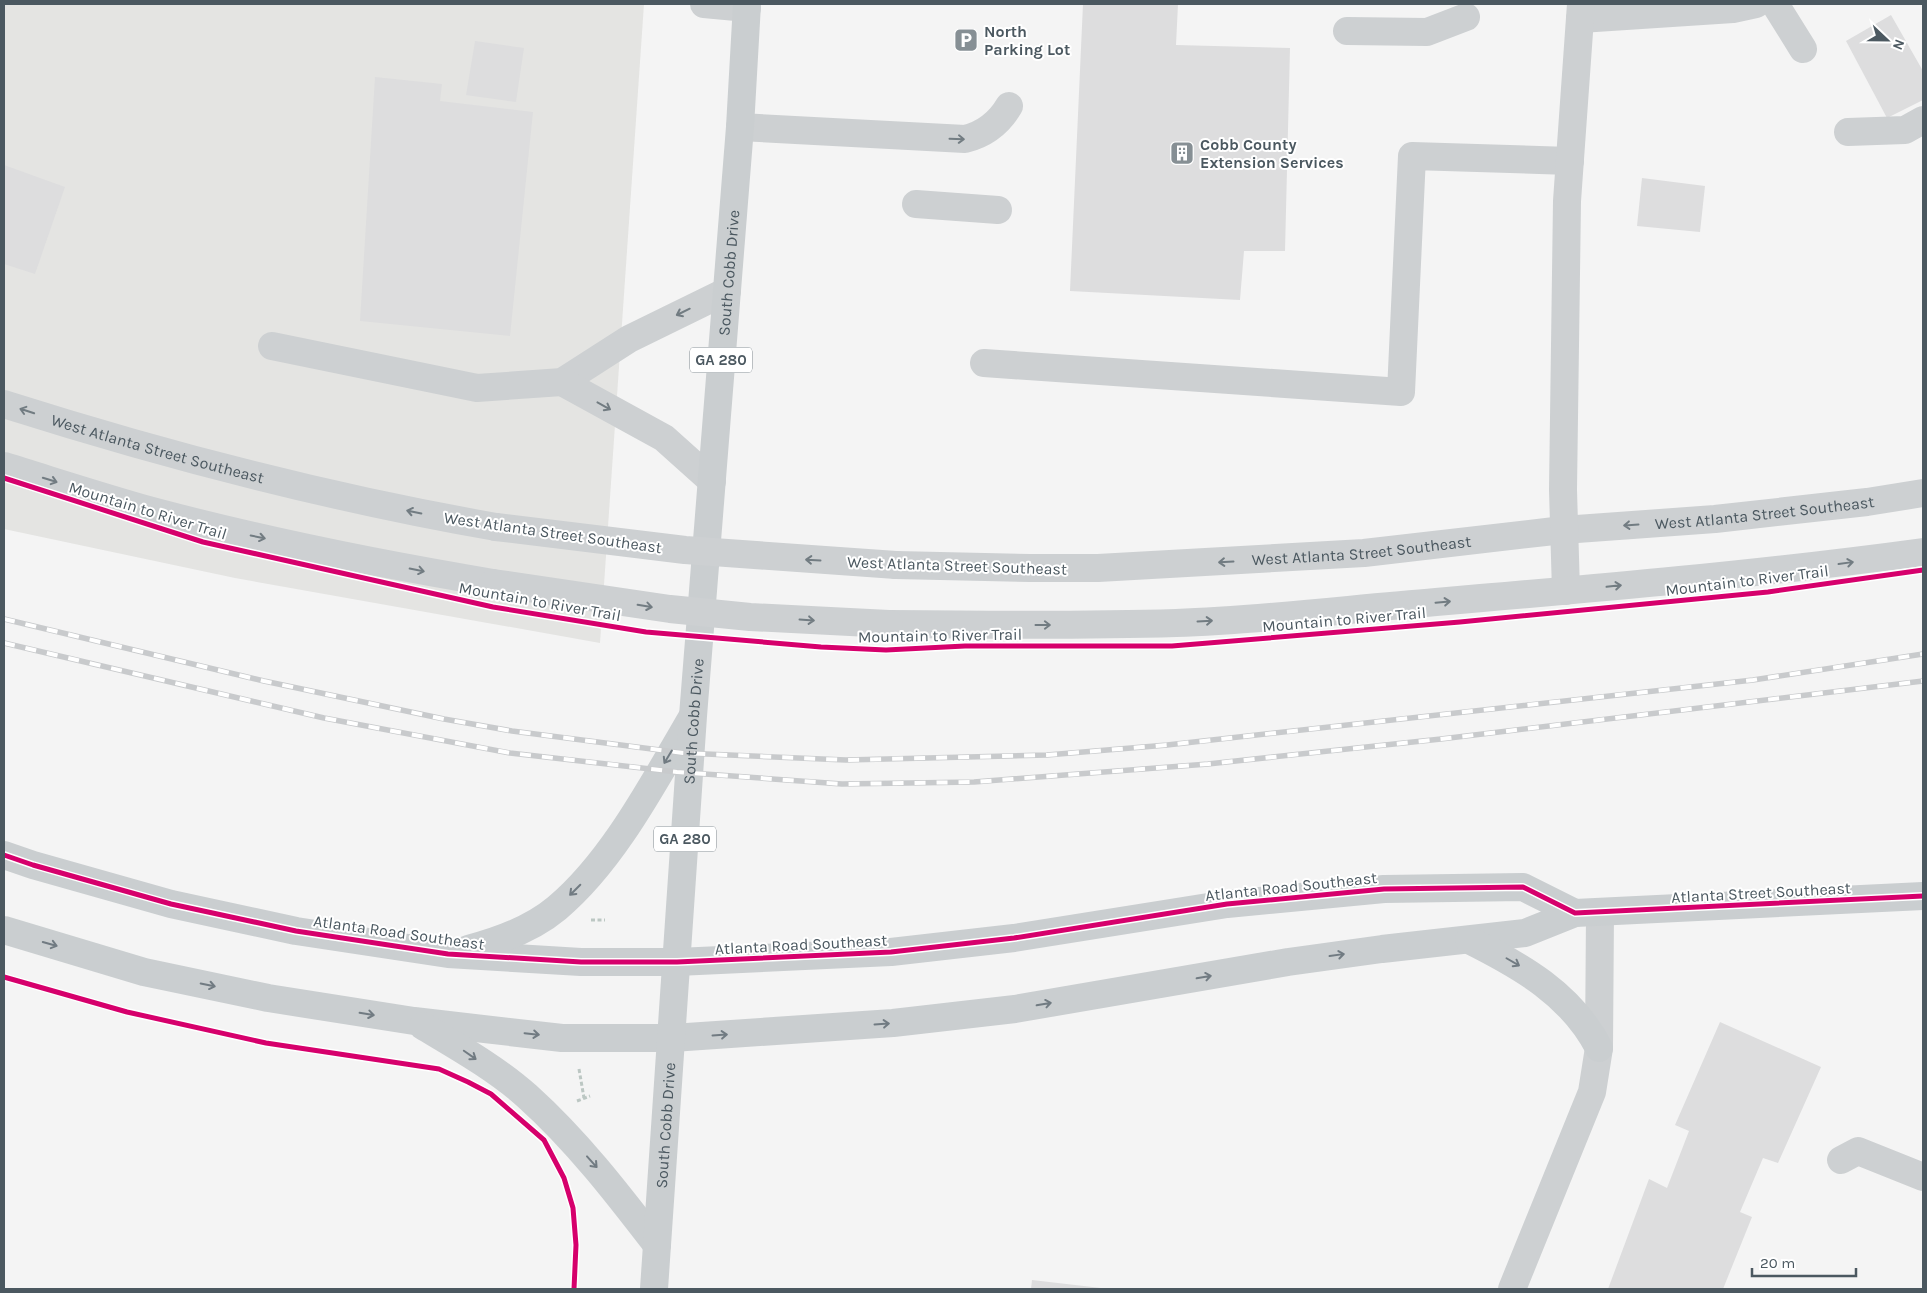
<svg xmlns="http://www.w3.org/2000/svg" width="1927" height="1293" font-family="Karla,sans-serif">
<style>
.commercial{fill:#e4e4e2}
.building{fill:#ddddde}
.lines{fill:none;stroke-linecap:round;stroke-linejoin:round}
.path{stroke:#bcc7c3;stroke-width:3;stroke-dasharray:4 2.5;stroke-linecap:butt}
.minor{stroke:#cdd0d2;stroke-width:28}
.major{stroke:#caced0;stroke-width:28}
.rail-casing{stroke:#c8cacc;stroke-width:5.5}
.rail{stroke:#fff;stroke-width:4;stroke-dasharray:11;stroke-linecap:butt}
.minor-bridge{stroke:#cdd0d2;stroke-width:28}
.cycleway-casing{stroke:#fff;stroke-width:8}
.cycleway{stroke:#d6006c;stroke-width:5}
.oneway{stroke:#727c82}
.oneway2{stroke:#717b82}
.labels{text-anchor:middle;stroke-width:4;stroke-linejoin:round;paint-order:stroke}
.shield{fill:#fff;stroke:#818a90;stroke-width:1}
.shield-label{font-size:15px;font-weight:bold;fill:#4b5860}
.poi-label{font-size:16px;font-weight:bold;fill:#4b5860;stroke:#fff;text-anchor:start}
.street-label{font-size:16px;fill:#4b5860;stroke:#fff}
</style>
<rect width="100%" height="100%" fill="#f4f4f4"/>
<polygon class="commercial" points="4,4 644,4 600,643 235,578 4,529"/>
<g class="building">
<polygon points="1083,4 1178,4 1176,45 1290,48 1285,251 1244,251 1240,300 1070,291"/>
<polygon points="1891,15 1923,71 1923,100 1887,118 1846,41"/>
<polygon points="475,41 524,48 516,102 466,95"/>
<polygon points="375,77 442,84 440,101 533,112 510,336 360,321"/>
<polygon points="4,165 65,187 35,274 4,264"/>
<polygon points="1642,178 1705,186 1700,232 1637,226"/>
<polygon points="1720,1022 1821,1067 1778,1163 1763,1158 1740,1212 1752,1217 1723,1289 1608,1289 1649,1179 1667,1188 1689,1131 1675,1125"/>
<polygon points="1032,1280 1101,1288 1101,1289 1031,1289"/>
</g>
<g class="lines">
<g class="path">
<polyline points="591,920 605,920"/>
<polyline points="579,1069 584,1098"/>
<polyline points="577,1101 590,1096"/>
</g>
<g class="minor">
<polyline points="704,4 747,8"/>
<polyline points="1775,4 1803,49"/>
<polyline points="1580,19 1733,9 1756,4"/>
<polyline points="1347,31 1427,32 1466,17"/>
<path d="M740 127 965 139C985 134 999 123 1009 106"/>
<polyline points="1848,132 1905,130 1923,120"/>
<polyline points="916,204 998,210"/>
<polyline points="272,346 477,388 562,382 629,339 727,291"/>
<polyline points="984,363 1401,392 1412,156 1570,161"/>
<polyline points="562,382 664,438 712,481"/>
<path id="s1" d="M4 404C165 455 329 498 496 527"/>
<path d="M4 466C53 481 102 497 152 511 265 541 379 564 493 583"/>
<path id="s2" d="M896 565 1030 568H1098L1364 553 1563 530 1715 519 1867 502 1923 493"/>
<polyline points="1566,591 1563,490 1567,201 1581,4"/>
<path d="M889 624C985 625 1080 626 1176 623 1263 620 1349 609 1436 602 1599 588 1761 574 1923 552"/>
<polyline points="1841,1160 1858,1151 1923,1177"/>
<polyline points="1512,1289 1592,1092 1599,1048 1600,912"/>
</g>
<g class="major">
<polyline points="4,855 33,865 171,904 296,931 448,954 581,962 677,962 891,952 1014,938 1227,904 1384,889 1523,887 1575,913"/>
<polyline points="4,930 144,972 268,998 414,1021 562,1038 672,1038 893,1023 1015,1009 1288,962 1382,949 1525,933 1575,913 1923,896"/>
<path d="M1469 940C1521 966 1571 994 1599 1048"/>
<path d="M468 949C499 941 532 929 557 908 613 861 654 782 691 719"/>
<path d="M423 1026C458 1047 497 1069 527 1096 577 1141 617 1193 657 1245"/>
<path id="s3" d="M654 1289 693 716 740 127 747 4"/>
</g>
<g class="rail-casing">
<g id="rail">
<polyline points="4,619 264,681 444,719 512,731 683,753 846,760 1047,755 1167,745 1753,680 1923,654"/>
<polyline points="4,643 324,718 510,753 677,772 842,784 974,782 1208,764 1441,739 1923,681"/>
</g>
</g>
<use href="#rail" class="rail"/>
<g class="minor-bridge">
<polyline points="496,527 685,550 896,565"/>
<polyline points="493,583 670,609 750,617 889,624"/>
</g>
<g class="cycleway-casing">
<g id="cycleway">
<polyline points="4,478 203,542 493,607 646,632 821,647 886,650 965,646 1172,646 1460,622 1768,592 1923,570"/>
<polyline points="4,855 33,865 171,904 296,931 448,954 581,962 677,962 891,952 1014,938 1227,904 1384,889 1523,887 1575,913 1923,896"/>
<polyline points="4,977 127,1012 266,1043 439,1069 468,1082 491,1094 544,1140 564,1178 573,1208 576,1245 574,1289"/>
</g>
</g>
<use href="#cycleway" class="cycleway"/>
</g>
<defs><path id="oneway-shaft" d="M-6 0H5M1.5-3L5.5 0L1.5 3" fill="none" stroke-width="1.6" stroke-linecap="round" stroke-linejoin="round" transform="scale(1.25)"/></defs>
<g class="oneway">
<use href="#oneway-shaft" transform="translate(957 139) rotate(2)"/>
<use href="#oneway-shaft" transform="translate(683 312) rotate(154)"/>
<use href="#oneway-shaft" transform="translate(604 406) rotate(29)"/>
<use href="#oneway-shaft" transform="translate(27 411) rotate(-162)"/>
<use href="#oneway-shaft" transform="translate(50 480) rotate(17)"/>
<use href="#oneway-shaft" transform="translate(414 512) rotate(-168)"/>
<use href="#oneway-shaft" transform="translate(1631 525) rotate(176)"/>
<use href="#oneway-shaft" transform="translate(258 537) rotate(12)"/>
<use href="#oneway-shaft" transform="translate(813 560) rotate(-177)"/>
<use href="#oneway-shaft" transform="translate(1226 562) rotate(177)"/>
<use href="#oneway-shaft" transform="translate(1846 563) rotate(-8)"/>
<use href="#oneway-shaft" transform="translate(417 570) rotate(11)"/>
<use href="#oneway-shaft" transform="translate(1614 586) rotate(-6)"/>
<use href="#oneway-shaft" transform="translate(1443 602) rotate(-5)"/>
<use href="#oneway-shaft" transform="translate(645 606) rotate(9)"/>
<use href="#oneway-shaft" transform="translate(807 620) rotate(4)"/>
<use href="#oneway-shaft" transform="translate(1205 621) rotate(-3)"/>
<use href="#oneway-shaft" transform="translate(1043 625)"/>
</g>
<g class="oneway2">
<use href="#oneway-shaft" transform="translate(668 757) rotate(121)"/>
<use href="#oneway-shaft" transform="translate(575 890) rotate(135)"/>
<use href="#oneway-shaft" transform="translate(50 944) rotate(16)"/>
<use href="#oneway-shaft" transform="translate(1337 955) rotate(-8)"/>
<use href="#oneway-shaft" transform="translate(1513 962) rotate(30)"/>
<use href="#oneway-shaft" transform="translate(1204 977) rotate(-10)"/>
<use href="#oneway-shaft" transform="translate(208 985) rotate(12)"/>
<use href="#oneway-shaft" transform="translate(1044 1004) rotate(-10)"/>
<use href="#oneway-shaft" transform="translate(367 1014) rotate(9)"/>
<use href="#oneway-shaft" transform="translate(882 1024) rotate(-4)"/>
<use href="#oneway-shaft" transform="translate(532 1034) rotate(6)"/>
<use href="#oneway-shaft" transform="translate(720 1035) rotate(-4)"/>
<use href="#oneway-shaft" transform="translate(470 1055) rotate(35)"/>
<use href="#oneway-shaft" transform="translate(592 1162) rotate(48)"/>
</g>
<defs>
<g id="parking-square" transform="scale(1.25)"><rect x="-9" y="-9" width="18" height="18" rx="4" fill="#868f94" stroke="#fff"/><path d="M-3.5-5.5H1a3.5 3.5 0 0 1 0 7H-1V5.5H-3.5ZM-1-3.4V-.6H.8a1.4 1.4 0 0 0 0-2.8Z" fill="#fff"/></g>
<g id="building-square" transform="scale(1.25)"><rect x="-9" y="-9" width="18" height="18" rx="4" fill="#868f94" stroke="#fff"/><path d="M-4-6H4V6H1V3H-1V6H-4ZM-2.5-4.3h1.7v1.8h-1.7ZM.8-4.3h1.7v1.8H.8ZM-2.5-1h1.7V.8h-1.7ZM.8-1h1.7V.8H.8Z" fill="#fff"/></g>
</defs>
<g fill-rule="evenodd">
<use href="#parking-square" x="966" y="40"/>
<use href="#building-square" x="1182" y="153"/>
</g>
<g class="labels">
<g class="shield">
<rect x="690" y="347.5" width="62" height="25" rx="4"/>
<rect x="654" y="826.5" width="62" height="25" rx="4"/>
</g>
<g class="shield-label">
<text x="721" y="365">GA 280</text>
<text x="685" y="844">GA 280</text>
</g>
<g class="poi-label">
<text x="984" y="37">North<tspan x="984" dy="18">Parking Lot</tspan></text>
<text x="1200" y="150">Cobb County<tspan x="1200" dy="18">Extension Services</tspan></text>
</g>
<g class="street-label">
<text dy="6" stroke="none"><textPath href="#s3" startOffset="1019">South Cobb Drive</textPath></text>
<text dy="6" stroke="none"><textPath href="#s1" startOffset="160">West Atlanta Street Southeast</textPath></text>
<text transform="translate(148 510) rotate(17)" y="6">Mountain to River Trail</text>
<text dy="6" stroke="none"><textPath href="#s2" startOffset="871">West Atlanta Street Southeast</textPath></text>
<text transform="translate(553 532) rotate(8)" y="6">West Atlanta Street Southeast</text>
<text dy="6" stroke="none"><textPath href="#s2" startOffset="466">West Atlanta Street Southeast</textPath></text>
<text transform="translate(957 565) rotate(2)" y="6">West Atlanta Street Southeast</text>
<text transform="translate(1747 580) rotate(-7)" y="6">Mountain to River Trail</text>
<text transform="translate(540 601) rotate(10)" y="6">Mountain to River Trail</text>
<text transform="translate(1344 619) rotate(-5)" y="6">Mountain to River Trail</text>
<text transform="translate(940 635) rotate(-1)" y="6">Mountain to River Trail</text>
<text dy="6" stroke="none"><textPath href="#s3" startOffset="569">South Cobb Drive</textPath></text>
<text transform="translate(1291 886) rotate(-6)" y="6">Atlanta Road Southeast</text>
<text transform="translate(1761 892) rotate(-3)" y="6">Atlanta Street Southeast</text>
<text transform="translate(399 932) rotate(8)" y="6">Atlanta Road Southeast</text>
<text transform="translate(801 944) rotate(-3)" y="6">Atlanta Road Southeast</text>
<text dy="6" stroke="none"><textPath href="#s3" startOffset="164">South Cobb Drive</textPath></text>
</g>
</g>
<rect width="1927" height="1293" fill="none" stroke="#4b5860" stroke-width="10"/>
<g transform="translate(1887 40) rotate(112)" stroke="#ffffff" stroke-width="4" paint-order="stroke">
<path d="M0-4L9 19L0 12L-9 19Z" fill="#4b5860"/>
<text y="-8" font-size="14" font-weight="bold" text-anchor="middle" fill="#4b5860">N</text>
</g>
<path d="M1752 1268v8h104v-8" fill="none" stroke="#4b5860" stroke-width="2.5"/>
<text x="1760" y="1268" font-size="15" fill="#4b5860" stroke="#ffffff" stroke-width="4" paint-order="stroke">20 m</text>
</svg>
